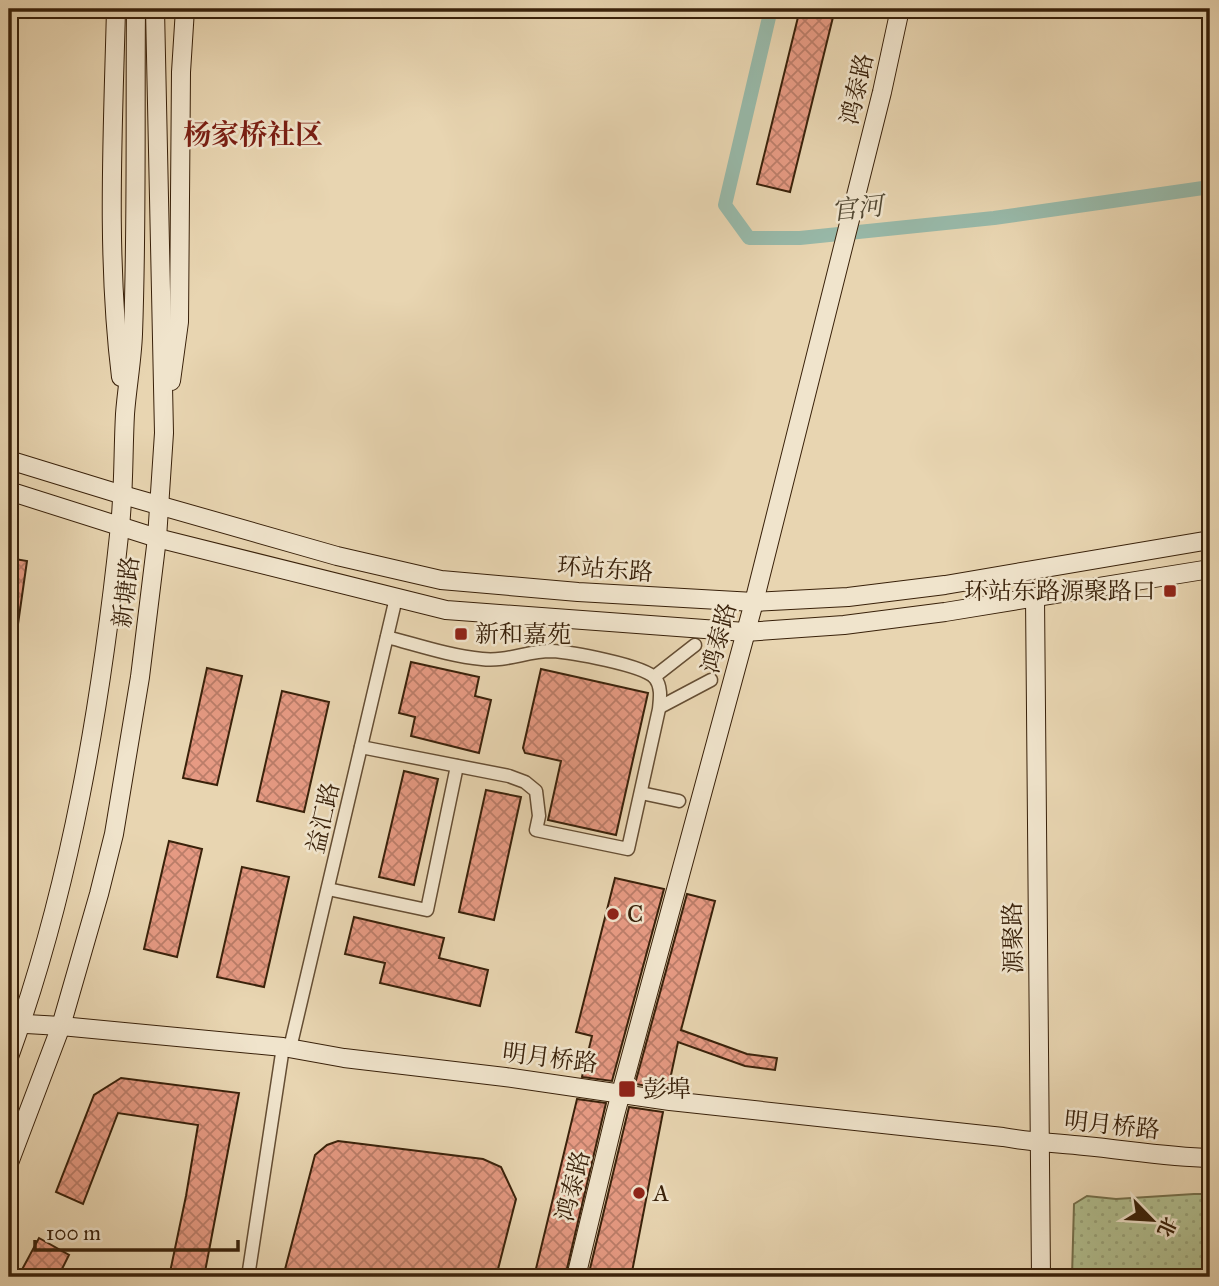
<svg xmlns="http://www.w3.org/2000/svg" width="1219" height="1286" font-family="'IM FELL Great Primer','Noto Serif SC',serif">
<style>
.park{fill:url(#park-dots);stroke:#75704c;stroke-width:2}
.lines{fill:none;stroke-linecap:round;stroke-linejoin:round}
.canal{stroke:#98b9a9;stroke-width:14}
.building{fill:url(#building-cross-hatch);stroke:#39210a;stroke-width:2}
.street-casing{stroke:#654e34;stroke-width:15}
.secondary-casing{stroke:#39210a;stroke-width:20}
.street{stroke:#f0e4cc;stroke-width:12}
.secondary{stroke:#f0e4cc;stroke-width:18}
.poi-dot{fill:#8f2418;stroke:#f0e4cc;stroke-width:2.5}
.labels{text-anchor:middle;stroke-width:5;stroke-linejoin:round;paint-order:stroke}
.street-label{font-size:24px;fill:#39210a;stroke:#f0e4cc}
.poi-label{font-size:24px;fill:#39210a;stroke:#f0e4cc;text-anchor:start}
.water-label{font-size:26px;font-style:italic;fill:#514732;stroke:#f0e4cc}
.quarter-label{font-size:28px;font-weight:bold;fill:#7a1f14;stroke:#f0e4cc}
</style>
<defs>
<pattern id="park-dots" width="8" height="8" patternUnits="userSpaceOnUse" patternTransform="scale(1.75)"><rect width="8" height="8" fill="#b1be8f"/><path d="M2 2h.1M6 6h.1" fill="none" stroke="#99a37a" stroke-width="1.8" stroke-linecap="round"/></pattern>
<pattern id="building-cross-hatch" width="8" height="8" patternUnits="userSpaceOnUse" patternTransform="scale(1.75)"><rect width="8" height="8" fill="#e69a83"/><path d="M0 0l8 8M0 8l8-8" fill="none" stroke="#bb7d69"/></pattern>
</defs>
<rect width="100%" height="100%" fill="#e8d5b1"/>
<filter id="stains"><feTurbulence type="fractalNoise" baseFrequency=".00286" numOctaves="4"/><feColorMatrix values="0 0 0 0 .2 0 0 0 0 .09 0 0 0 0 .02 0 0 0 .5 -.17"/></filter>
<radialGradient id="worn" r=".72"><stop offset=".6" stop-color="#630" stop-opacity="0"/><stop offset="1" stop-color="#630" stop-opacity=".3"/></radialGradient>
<polygon class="park" points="1194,1194 1210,1194 1210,1277 1072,1277 1074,1204 1087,1196 1116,1199"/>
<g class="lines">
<polyline class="canal" points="771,9 725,205 749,238 800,238 994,218 1210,187"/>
</g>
<g class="building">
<polygon points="800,9 835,9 790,192 757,184"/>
<polygon points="9,558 27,561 18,624 9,622"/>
<polygon points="411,662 479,677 475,696 491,700 479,753 411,736 415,717 399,713"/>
<polygon points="207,668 242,676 217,785 183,778"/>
<polygon points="541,669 648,693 616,835 548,820 561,761 525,753 523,748"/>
<polygon points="282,691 329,702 304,812 257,801"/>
<polygon points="404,771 438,779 414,885 379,877"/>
<polygon points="486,790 521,797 494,920 459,912"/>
<polygon points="169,841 202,849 177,957 144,949"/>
<polygon points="242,867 289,877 264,987 217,977"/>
<polygon points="615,878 664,889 612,1081 582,1077 592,1036 576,1032"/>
<polygon points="687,894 715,901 681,1030 747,1054 777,1058 775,1070 745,1066 678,1042 668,1089 635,1084"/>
<polygon points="354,917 444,938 439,958 488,970 480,1006 380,983 385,963 345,954"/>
<polygon points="121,1078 239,1093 204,1277 169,1277 186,1196 198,1125 118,1113 83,1204 56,1192 94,1095"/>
<polygon points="577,1099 606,1103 565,1277 534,1277"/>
<polygon points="629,1107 663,1112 631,1277 588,1277"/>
<polygon points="338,1141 483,1159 501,1167 516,1199 496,1277 283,1277 315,1155 327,1145"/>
<polygon points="39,1238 69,1255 58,1277 18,1277"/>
</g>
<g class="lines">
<g class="street-casing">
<g id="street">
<polyline points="654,677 695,645"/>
<polyline points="660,707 711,680"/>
<path d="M361 747 509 776 525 782 536 791 539 816 536 830 628 849 659 709C660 699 662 687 655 678 643 665 571 652 551 651 527 651 506 662 482 659 450 656 418 645 387 637"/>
<polyline points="641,793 679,801"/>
<polyline points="328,889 427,910 457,766"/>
<polyline points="290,1048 396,598"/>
<polyline points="248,1277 283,1047"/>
</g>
</g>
<g class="secondary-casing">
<g id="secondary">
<path d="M116 9C113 131 106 255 121 377"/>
<polyline points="171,381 179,322 181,72 185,9"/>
<polyline points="9,460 123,495 337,556 441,580 578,592 754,602 848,597 945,585 1210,540"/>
<polyline points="9,491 157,538 446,610 745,632 844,625 945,612 1210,569"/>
<polyline points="1035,597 1041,1277"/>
<path d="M9 1023 61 1026 283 1047 344 1058 505 1077 670 1101 1003 1137C1030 1142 1057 1143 1085 1146 1127 1150 1168 1157 1210 1158"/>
<path d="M9 1057C71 886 101 706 120 526 124 489 123 451 125 414 127 387 132 361 133 334 137 226 135 117 136 9"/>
<polyline points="9,1163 61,1026 99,894 114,834 140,677 157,538 164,433 155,9"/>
<polyline points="576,1277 615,1115 754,602 882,92 900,9"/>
</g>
</g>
<use href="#street" class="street"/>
<use href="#secondary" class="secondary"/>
</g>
<g class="poi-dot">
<rect x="1163" y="584" width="14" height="14" rx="3.5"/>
<rect x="454" y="627" width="14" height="14" rx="3.5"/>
<circle cx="613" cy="914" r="7"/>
<rect x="618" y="1080" width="18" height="18" rx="3.5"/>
<circle cx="639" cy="1193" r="7"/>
</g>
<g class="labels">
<g class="street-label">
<text transform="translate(857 89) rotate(-77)" y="8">鸿泰路</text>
<text transform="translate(605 569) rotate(4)" y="8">环站东路</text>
<text transform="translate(126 592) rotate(-83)" y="8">新塘路</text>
<text transform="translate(719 638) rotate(-75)" y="8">鸿泰路</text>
<text transform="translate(323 818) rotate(-77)" y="8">益汇路</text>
<text transform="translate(1013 938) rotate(-91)" y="8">源聚路</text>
<text transform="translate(550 1058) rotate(7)" y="8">明月桥路</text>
<text transform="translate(1112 1125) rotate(6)" y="8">明月桥路</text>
<text transform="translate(573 1186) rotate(-76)" y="8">鸿泰路</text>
</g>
<g class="poi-label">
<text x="1156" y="599" text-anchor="end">环站东路源聚路口</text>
<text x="475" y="642">新和嘉苑</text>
<text x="627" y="922">C</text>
<text x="643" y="1097">彭埠</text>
<text x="653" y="1201">A</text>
</g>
<g class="water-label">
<text transform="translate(857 208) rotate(-6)" y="9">官河</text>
</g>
<g class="quarter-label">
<text x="253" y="144">杨家桥社区</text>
</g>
</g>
<rect width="1219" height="1286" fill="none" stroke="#e8d5b1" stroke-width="35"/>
<rect x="10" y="10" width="1198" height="1265" fill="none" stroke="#39210a" stroke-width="3.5"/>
<rect x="18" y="18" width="1184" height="1251" fill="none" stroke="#39210a" stroke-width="2"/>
<g transform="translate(1152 1220) rotate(115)" stroke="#f0e4cc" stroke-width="5" paint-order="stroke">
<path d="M0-5L12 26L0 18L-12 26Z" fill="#39210a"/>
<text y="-10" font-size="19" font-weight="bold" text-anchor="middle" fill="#39210a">北</text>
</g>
<path d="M35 1240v10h203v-10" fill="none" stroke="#39210a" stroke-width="3.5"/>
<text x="46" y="1240" font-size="21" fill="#39210a" stroke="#f0e4cc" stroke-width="5" paint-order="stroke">100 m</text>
<rect width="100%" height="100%" filter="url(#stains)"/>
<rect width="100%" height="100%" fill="url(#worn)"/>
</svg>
